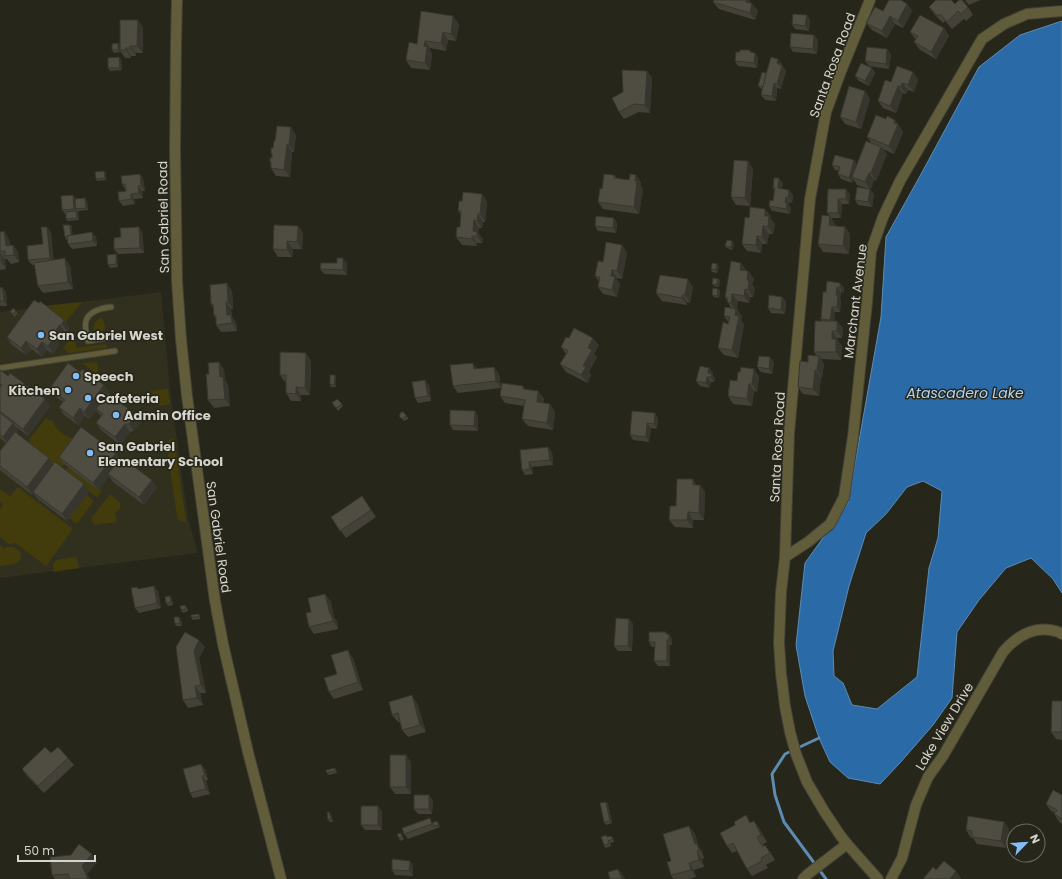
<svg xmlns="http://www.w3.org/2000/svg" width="1062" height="879" font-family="Poppins,sans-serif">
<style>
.built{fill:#312f1d}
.green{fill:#423c0c}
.water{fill:#2a6ba7;stroke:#5d8bb2;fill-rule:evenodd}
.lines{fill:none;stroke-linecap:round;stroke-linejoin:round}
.stream{stroke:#5d8bb2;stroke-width:3}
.service-casing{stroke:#434237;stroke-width:7}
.minor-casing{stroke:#434237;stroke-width:12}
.tertiary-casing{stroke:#434237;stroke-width:12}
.service{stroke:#615d3a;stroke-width:5}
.minor{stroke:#615d3a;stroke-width:10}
.tertiary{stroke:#615d3a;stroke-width:10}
.wall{fill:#444238}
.shaded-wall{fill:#37362e}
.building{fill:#4f4d41;stroke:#37362e}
.poi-dot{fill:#81bdfa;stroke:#27261a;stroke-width:1.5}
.labels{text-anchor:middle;stroke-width:3;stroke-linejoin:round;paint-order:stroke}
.street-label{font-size:13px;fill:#d5d5cd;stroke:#27261a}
.poi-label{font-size:13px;font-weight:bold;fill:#d5d5cd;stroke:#27261a;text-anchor:start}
.water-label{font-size:14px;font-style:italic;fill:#b3d3f5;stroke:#27261a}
</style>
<rect width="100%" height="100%" fill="#27261a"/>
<polygon class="built" points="161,292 170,389 188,518 198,553 0,578 0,312"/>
<g class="green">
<polygon points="82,302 65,323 43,306"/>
<path d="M100 318H102C104 321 105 325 105 329L102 332 95 331 93 327 95 322Z"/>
<polygon points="72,336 75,338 76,348 106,344 107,346 106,348 69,353 63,348"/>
<polygon points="97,362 99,376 82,363"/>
<polygon points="168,389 170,404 160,406 155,402 157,398 150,391"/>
<path d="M46 418 50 421 52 420C55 427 61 434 69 437 74 439 76 439 80 443L60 470 26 444Z"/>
<path d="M174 438 186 521C181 522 179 520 177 517L167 445 169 440Z"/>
<polygon points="68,467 98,490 99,489 102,491 97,497 63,472"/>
<polygon points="18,487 73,529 46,566 15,543 8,544 0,537 0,509 3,504 0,501 0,489 10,496"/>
<polygon points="110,494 120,503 121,504 119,510 115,513 117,522 95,525 92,521 92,517"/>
<polygon points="87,495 94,501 77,524 69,518"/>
<polygon points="0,545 5,549 6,547 13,547 20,551 21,559 15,564 0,566"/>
<polygon points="77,557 79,568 54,572 53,565 56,560"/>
</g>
<path class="water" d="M1062 21V593L1053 579 1031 558 1006 568 979 600 957 632 952 698 933 725 899 764 880 784 848 778 830 762 819 738 805 696 796 645 805 563 848 503 881 317 886 237 920 176 979 67 1020 35ZM923 481 942 491 938 538 929 568 917 677 877 709 852 705 843 683 834 676 833 651 849 586 866 533 886 514 907 487Z"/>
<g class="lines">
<polyline class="stream" points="819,738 785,754 772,774 775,795 784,822 826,879"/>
<g class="service-casing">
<g id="service">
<path d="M111 307C102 308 89 311 86 321 84 327 87 335 88 341L113 337"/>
<polyline points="0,368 115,351"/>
</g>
</g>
<g class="minor-casing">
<g id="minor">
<polyline points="785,557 808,542 830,524 844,497 853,437 867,302 871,251 883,217 900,181 982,39 1004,24 1027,14 1062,11"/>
<polyline points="803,879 808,874 847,844"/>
<path d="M891 879 902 858 916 805 928 777 943 756 1003 652C1015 638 1031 627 1050 630 1055 631 1058 631 1062 634"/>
</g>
</g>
<g class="tertiary-casing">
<g id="tertiary">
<polyline points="177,0 176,43 175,150 177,281 181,339 187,396 215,601 223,644 248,752 281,879"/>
<polyline points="870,0 841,71 826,112 810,199 789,433 785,557 781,592 779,643 781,673 785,706 790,732 796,754 807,782 824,811 840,835 847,844 878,879"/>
</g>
</g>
<use href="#service" class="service"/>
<use href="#minor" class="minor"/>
<use href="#tertiary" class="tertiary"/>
</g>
<g class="wall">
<polygon points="714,0 749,0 758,11 755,20 719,9 713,2"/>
<polygon points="889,0 902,0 903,1 907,4 912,11 903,28 895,24 887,38 872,30 866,23 883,11"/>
<polygon points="965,0 980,0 969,5"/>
<polygon points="955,4 968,7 973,15 966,21 964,19 952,29 945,21 943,23 934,14 929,7"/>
<polygon points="810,20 809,31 795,29 792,24"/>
<polygon points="459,24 456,41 448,40 446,51 430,48 430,50 432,54 430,70 411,68 406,60 417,44"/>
<polygon points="143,27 143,53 136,53 136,56 131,56 131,58 125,58 120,51 120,52 114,53 112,50 118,43 120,46"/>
<polygon points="944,28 949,36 936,59 920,50 914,42 916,40 910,32"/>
<polygon points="814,35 818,40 817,54 793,52 790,47"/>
<polygon points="750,50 752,52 755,53 758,58 757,68 738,66 735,61 740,52"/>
<polygon points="891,54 889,69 869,66 872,68 875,73 869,86 859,81 855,76 869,66 865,61"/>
<polygon points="119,57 121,60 122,70 110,71 108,68"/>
<polygon points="782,64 782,65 786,71 781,89 777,88 776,101 765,100 761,95 762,89 760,88 758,86 766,73"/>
<polygon points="647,71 652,78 650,113 639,112 624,119 619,112 623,92"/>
<polygon points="913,72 918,80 914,92 908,90 906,94 903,93 896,113 883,108 878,101 891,82"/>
<polygon points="865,91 870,99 861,129 845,124 840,117"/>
<polygon points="886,119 895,120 903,132 894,154 883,149 887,154 876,181 874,180 870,190 874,194 872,207 858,205 855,200 869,189 857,185 853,179 852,183 841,179 838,174 839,171 835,170 832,165 854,160 857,165 871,142 867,137"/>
<polygon points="296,135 294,152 292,152 290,177 276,176 271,168 271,164 270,162 272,155 271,153 275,141"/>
<polygon points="748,161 753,169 750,206 736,205 731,197"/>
<polygon points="104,171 106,173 106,180 97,181 96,179"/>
<polygon points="140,174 143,179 145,191 142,191 143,198 134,199 135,204 123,206 119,201 126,191 125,189 122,184"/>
<polygon points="614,175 617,178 641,182 641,186 643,189 639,214 603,209 598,202 602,189"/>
<polygon points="783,183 782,189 789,190 793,195 792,203 789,202 789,206 791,208 790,214 772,211 769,206 773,201 774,190 773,188"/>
<polygon points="828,189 850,194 849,204 842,204 841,218 831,218 835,224 835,226 845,227 850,234 849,254 823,252 818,244 830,216 827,213"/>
<polygon points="482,194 487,202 485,222 483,222 482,228 479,228 478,233 483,239 482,243 477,243 477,246 462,245 456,237 460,227 461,215 458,211 462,201"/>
<polygon points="76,199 87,201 88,210 78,211 79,220 68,221 66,219 66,215 62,210"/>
<polygon points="771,216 770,218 775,224 773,234 769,234 767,244 762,244 761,253 747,251 742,244 749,218"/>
<polygon points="614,218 617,223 616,233 598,231 595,226"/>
<polygon points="70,225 72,227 72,235 92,232 96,237 97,246 72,249 68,244 68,239 66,240 65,237"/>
<polygon points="298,226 303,233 302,249 293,249 292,257 278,257 273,249"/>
<polygon points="0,232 9,239 10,245 13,245 18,252 19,262 11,264 7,259 5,259 6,269 0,270"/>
<polygon points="51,232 53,260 70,266 73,289 43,293 38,286 35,265 32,265 28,260 43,244"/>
<polygon points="142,232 144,253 118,254 114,249 121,237"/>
<polygon points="734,244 732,250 727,248 725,246"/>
<polygon points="622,245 627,253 622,279 617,278 617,280 620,284 617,297 603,294 598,287 599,281 595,276 603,262"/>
<polygon points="116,254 117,256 118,267 110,268 108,265"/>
<polygon points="337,263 347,263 347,275 324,274 320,269"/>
<polygon points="717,264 719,267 717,273 712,272 711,269"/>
<polygon points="746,270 746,271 748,271 754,279 752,285 755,288 753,297 750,297 749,303 738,301 737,309 742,316 741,320 744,324 738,358 724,355 718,348 729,323 724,316 731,308 725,297"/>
<polygon points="718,279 720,281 719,287 714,286 712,284"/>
<polygon points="827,281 844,288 843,293 841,292 840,299 841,300 840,312 835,312 834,321 837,321 843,328 842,338 837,338 837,340 842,346 841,360 821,359 824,364 822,378 821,377 819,396 803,394 798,387 808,362 817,356 814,352 822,321 821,319 826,292"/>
<polygon points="2,287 6,292 7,306 0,306 0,288"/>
<polygon points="693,287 690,303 687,302 687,305 662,301 656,293"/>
<polygon points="718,289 720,291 719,298 714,297 712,295"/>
<polygon points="232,291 233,309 231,309 232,317 236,323 237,331 221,332 216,325 216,318 214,316 213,307 211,304"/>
<polygon points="782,297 786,302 785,314 771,313 768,308"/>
<polygon points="14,308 18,314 14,317 10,311"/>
<polygon points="64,320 69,327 68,332 65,332 57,343 59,345 53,354 47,350 42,357 31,349 26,355 12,345 7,337"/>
<polygon points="569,338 599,345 594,354 597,357 589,372 591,375 587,383 566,372 560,364 566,354 561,347"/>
<polygon points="306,353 311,361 310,395 301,395 301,401 291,401 286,393 286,382 285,382 280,375"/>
<polygon points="219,362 224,370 225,380 228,385 230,406 214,408 208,400 209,374"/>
<polygon points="774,362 772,374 761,372 757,367"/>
<polygon points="494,367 499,374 501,388 458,393 453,386 477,369"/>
<polygon points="709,368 713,373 712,375 715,378 714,382 711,382 709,388 700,386 696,381"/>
<polygon points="0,370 8,376 45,399 50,406 28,436 16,427 18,430 17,433 53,464 84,484 89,492 67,521 38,499 33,493 32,495 0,470 0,451 6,443 0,438"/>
<polygon points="80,372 104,385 109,392 108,393 136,415 141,422 134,431 130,432 120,445 101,430 96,423 101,416 96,410 89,419 85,416 78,425 64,415 59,407 63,402 55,396 50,388"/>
<polygon points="335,375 336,378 336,387 331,387 330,384"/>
<polygon points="759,376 757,392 754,391 752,406 733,404 728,396 737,381"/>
<polygon points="429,385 431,401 418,403 415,398"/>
<polygon points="523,386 525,389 538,391 544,399 543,403 550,404 555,412 553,430 528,426 522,419 524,406 505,403 500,396"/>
<polygon points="337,399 343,406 338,411 332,403"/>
<polygon points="632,411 658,418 657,429 651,428 649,442 633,440 630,435"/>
<polygon points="399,416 408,417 408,419 404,421"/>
<polygon points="478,416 478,431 453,430 450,425"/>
<polygon points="520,450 552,452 553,465 532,467 533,474 525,475 522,470"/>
<polygon points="59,457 120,459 157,487 144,505 113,482 109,476 98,490 64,464"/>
<polygon points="697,485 700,485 705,492 704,520 693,520 693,528 675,527 669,520 676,506"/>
<polygon points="362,496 376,517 346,538 331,517"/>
<polygon points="154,586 158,591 161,608 139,613 135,608 139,589"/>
<polygon points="325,594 331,602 334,618 337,621 338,629 314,634 309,627 311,612"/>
<polygon points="170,596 172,599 173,605 168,606 166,603"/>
<polygon points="187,607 188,611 183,613 181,610"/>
<polygon points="199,614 200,617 200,619 193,620 191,617"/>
<polygon points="181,619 182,626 176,626 175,624"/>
<polygon points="629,619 633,624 632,651 618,651 614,646"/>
<polygon points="668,634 669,634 672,639 672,645 670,645 670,666 658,666 654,661 655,647 652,647 649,642"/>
<polygon points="176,647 205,647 199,658 206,693 200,693 203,705 188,708 183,700"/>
<polygon points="353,658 363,690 334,699 329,692 337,674"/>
<polygon points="1062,701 1062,740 1056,739 1051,732"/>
<polygon points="417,703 426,732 408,737 402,730 400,722 398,722 392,715"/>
<polygon points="51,753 68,758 74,765 44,793 27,776 22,769"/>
<polygon points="411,762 411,794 395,794 390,787"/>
<polygon points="335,768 336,770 337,773 329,775 327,773"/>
<polygon points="205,769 208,780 206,781 210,794 193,798 190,793"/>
<polygon points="1062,795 1062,824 1059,822 1054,814 1055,813 1051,811 1046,804"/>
<polygon points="433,800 432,814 418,814 414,809"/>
<polygon points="606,802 608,804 612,823 606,825 604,822"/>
<polygon points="382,811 382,830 365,830 361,825"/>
<polygon points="331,814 333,822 330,822 328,820"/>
<polygon points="437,821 440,827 408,839 404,834"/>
<polygon points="754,821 759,828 767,842 763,844 764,846 771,853 775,860 766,865 768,868 752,876 747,869 737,851 732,853 727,846 751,822"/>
<polygon points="1004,822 1009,829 1006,848 977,844 973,838 971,838 966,830"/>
<polygon points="689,826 695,834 698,845 702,851 704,858 702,859 704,867 694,870 696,877 689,879 673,879 671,875"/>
<polygon points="401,833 404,839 400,841 399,838"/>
<polygon points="606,835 607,837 611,836 613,838 614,842 610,843 611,846 605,848 604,845"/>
<polygon points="410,861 413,866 413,876 395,875 392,870"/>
<polygon points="97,862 87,874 90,879 55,879 52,875"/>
</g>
<g class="shaded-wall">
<polygon points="747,0 749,0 752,5 752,4 758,11 755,20 750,13 746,2"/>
<polygon points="907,4 912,11 903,28 898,21"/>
<polygon points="807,15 810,20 809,31 805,26"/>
<polygon points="453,16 459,24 456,41 451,34"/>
<polygon points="890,16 895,24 887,38 882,31"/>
<polygon points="138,20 143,27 143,53 137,46"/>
<polygon points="944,28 949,36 936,59 931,52"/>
<polygon points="443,32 448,40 446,51 441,43"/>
<polygon points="814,35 818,40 817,54 813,49"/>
<polygon points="425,41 430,48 430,50 432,54 430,70 425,63 424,46"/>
<polygon points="118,43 120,46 120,52 118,50"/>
<polygon points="130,46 136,53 136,56 131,48"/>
<polygon points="126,48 131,56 131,58 126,50"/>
<polygon points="887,49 891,54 889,69 886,64"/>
<polygon points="755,53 758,58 757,68 754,63"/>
<polygon points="119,57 121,60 122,70 120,68"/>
<polygon points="778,59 782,64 781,68 777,63"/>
<polygon points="782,66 786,71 781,89 777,84"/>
<polygon points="872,68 875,73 869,86 865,81"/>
<polygon points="647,71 652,78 650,113 645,105"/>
<polygon points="913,72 918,80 914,92 908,85"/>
<polygon points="774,83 777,88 776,101 772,96"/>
<polygon points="902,83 908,90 906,94 901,87"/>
<polygon points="898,86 903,93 896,113 890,106"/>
<polygon points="865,91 870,99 861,129 856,122"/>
<polygon points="895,120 903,132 894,154 889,146"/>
<polygon points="291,127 296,135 294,152 289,145"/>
<polygon points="287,144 292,152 290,177 284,170"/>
<polygon points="881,147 887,154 876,181 871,173"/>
<polygon points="854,160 857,165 852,177 853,179 852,183 849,178"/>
<polygon points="748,161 753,169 750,206 745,198"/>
<polygon points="104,171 106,173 106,180 105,178"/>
<polygon points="869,173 874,180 871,190 865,182"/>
<polygon points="140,174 143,179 145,191 141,186"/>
<polygon points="636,175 641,182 641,186 643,189 639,214 634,207"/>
<polygon points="779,178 783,183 781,193 778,188"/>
<polygon points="138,186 142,191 143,198 139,193"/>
<polygon points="846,189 850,194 849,204 846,199"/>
<polygon points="870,189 874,194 872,207 868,202"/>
<polygon points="789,190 793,195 792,203 788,198"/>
<polygon points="131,194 134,199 135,204 131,199"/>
<polygon points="482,194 487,202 485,222 480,214"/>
<polygon points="73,195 77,200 76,209 78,213 79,220 77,218 77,212 74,209"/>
<polygon points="786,197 789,202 789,206 791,208 790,214 786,209 785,203"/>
<polygon points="85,198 87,201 88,210 86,208"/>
<polygon points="838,199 842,204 841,218 838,213"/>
<polygon points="765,209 771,216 770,218 775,224 773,234 768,227 765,216"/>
<polygon points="478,214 483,222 482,228 477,221"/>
<polygon points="830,216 835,224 834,233 829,225"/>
<polygon points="614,218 617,223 616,233 613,228"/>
<polygon points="474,220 479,228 478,233 483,239 482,243 473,231"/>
<polygon points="70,225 72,227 73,239 71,236"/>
<polygon points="298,226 303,233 302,249 297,242"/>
<polygon points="763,226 769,234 767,244 762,237"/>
<polygon points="47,227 51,232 54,263 50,258"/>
<polygon points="139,227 142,232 144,253 140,248"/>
<polygon points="845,227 850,234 849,254 843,246"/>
<polygon points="4,231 9,239 11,253 6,246"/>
<polygon points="92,232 96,237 97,246 93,241"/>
<polygon points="472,236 477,243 477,246 472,239"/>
<polygon points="757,236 762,244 761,253 756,245"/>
<polygon points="287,241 293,249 292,257 287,250"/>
<polygon points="732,241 734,244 732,250 731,247"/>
<polygon points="13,245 18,252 19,262 14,255"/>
<polygon points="622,245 627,253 622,279 617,271"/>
<polygon points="0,253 5,259 6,269 1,262"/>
<polygon points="116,254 117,256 118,267 116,264"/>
<polygon points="65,258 70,266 73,289 68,282"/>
<polygon points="343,258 347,263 347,275 343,270"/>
<polygon points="741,263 746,270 745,277 740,270"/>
<polygon points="717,264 719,267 717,273 716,270"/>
<polygon points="612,270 617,278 617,280 620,284 617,297 612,290 611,276"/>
<polygon points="748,271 754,279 752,285 755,288 753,297 748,290 747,280"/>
<polygon points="688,279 693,287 690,303 685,295"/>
<polygon points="718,279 720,281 719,287 717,285"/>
<polygon points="227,283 232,291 233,309 228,302"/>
<polygon points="840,283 844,288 843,293 840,288"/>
<polygon points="2,287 6,292 7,306 4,301"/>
<polygon points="837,287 841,292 840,299 841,300 840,312 837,307 836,295"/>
<polygon points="718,289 720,291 719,298 717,296"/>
<polygon points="745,289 750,297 749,303 744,296"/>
<polygon points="732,294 738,301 737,309 742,316 741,320 744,324 738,358 732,350 736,310 731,303"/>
<polygon points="682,295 687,302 687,305 682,298"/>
<polygon points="782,297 786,302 785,314 781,310"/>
<polygon points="226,302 231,309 232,317 236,323 237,331 227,315"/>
<polygon points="832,307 835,312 834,325 830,320"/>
<polygon points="64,320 69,327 68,332 62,324"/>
<polygon points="837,321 843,328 842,338 837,331"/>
<polygon points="60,325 65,332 57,343 59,345 53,354 48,346 51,336"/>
<polygon points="832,331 842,346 841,360 836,352 832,339"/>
<polygon points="593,338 599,345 594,354 597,357 589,372 591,375 587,383 581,375 583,366 588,348"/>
<polygon points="26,341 31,349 26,355 21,348"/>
<polygon points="42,342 47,350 42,357 37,349"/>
<polygon points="306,353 311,361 310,395 305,388"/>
<polygon points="819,356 824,364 822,378 817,370"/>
<polygon points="770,357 774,362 772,374 769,369"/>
<polygon points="219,362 224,370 225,380 228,385 230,406 225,399 220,377"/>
<polygon points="473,363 478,370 474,369"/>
<polygon points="494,367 499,374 501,388 496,381"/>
<polygon points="709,368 713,373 712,375 715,378 714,382 708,373"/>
<polygon points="754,369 759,376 757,392 752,384"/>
<polygon points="815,370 821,377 819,396 813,389"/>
<polygon points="335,375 336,378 336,387 334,385"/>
<polygon points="707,377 711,382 709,388 706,383"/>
<polygon points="425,380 429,385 431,401 428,396"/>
<polygon points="749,384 754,391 752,406 747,399"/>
<polygon points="104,385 109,392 89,419 84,412"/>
<polygon points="296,387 301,395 301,401 296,394"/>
<polygon points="538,391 544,399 542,409 537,402"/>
<polygon points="45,399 50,406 28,436 23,429"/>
<polygon points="550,404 555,412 553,430 547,423"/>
<polygon points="80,408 85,416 78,425 73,418"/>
<polygon points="475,411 478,416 478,431 474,426"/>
<polygon points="655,413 658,418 657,429 654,424"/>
<polygon points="136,415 141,422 134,431 129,424"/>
<polygon points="13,423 18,430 8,444 3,437"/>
<polygon points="647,423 651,428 649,442 646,437"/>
<polygon points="125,424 130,432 120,445 115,437"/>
<polygon points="548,447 552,452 553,465 550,460"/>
<polygon points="116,453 121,460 108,474 109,476 98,490 93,483"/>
<polygon points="49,458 54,466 32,495 27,487"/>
<polygon points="529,462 532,467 533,474 530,469"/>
<polygon points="693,479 698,487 693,485"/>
<polygon points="152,480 157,487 144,505 139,497"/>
<polygon points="84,484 89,492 67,521 62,514"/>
<polygon points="700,485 705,492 704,520 699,513"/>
<polygon points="688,512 693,520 693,528 687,520"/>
<polygon points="154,586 158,591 161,608 157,603"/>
<polygon points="325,594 331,602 334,618 337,621 338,629 333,621 330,614"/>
<polygon points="170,596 172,599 173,605 171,602"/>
<polygon points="179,617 181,619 182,626 180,623"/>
<polygon points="629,619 633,624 632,651 628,646"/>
<polygon points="666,632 669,636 669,634 672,639 672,645 669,640"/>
<polygon points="199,640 205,647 199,658 206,693 201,685 194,651"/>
<polygon points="667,640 670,645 670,666 667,661"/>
<polygon points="348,650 353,658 363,690 358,682"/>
<polygon points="195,686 200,693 203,705 197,698"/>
<polygon points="412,695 417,703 426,732 420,725"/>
<polygon points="406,755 411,762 411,794 406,787"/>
<polygon points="201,764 205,769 208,780 205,775"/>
<polygon points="202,776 206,781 210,794 206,789"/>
<polygon points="429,795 433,800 432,814 429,809"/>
<polygon points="606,802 608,804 612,823 610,821"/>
<polygon points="378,806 382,811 382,830 378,825"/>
<polygon points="329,812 331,814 333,822 331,819"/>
<polygon points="754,821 759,828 767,842 761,835"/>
<polygon points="1004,822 1009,829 1006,848 1001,841"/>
<polygon points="689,826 695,834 698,845 702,851 704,858 695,844"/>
<polygon points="765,845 771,853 775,860 770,853"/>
<polygon points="697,851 702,859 704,867 699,860"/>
<polygon points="92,854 97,862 87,874 90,879 88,879 82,866"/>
<polygon points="410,861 413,866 413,876 409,871"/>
<polygon points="689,863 694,870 696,877 691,870"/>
<polygon points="618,869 624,876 625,879 622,879"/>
<polygon points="956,871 961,878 961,879 950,879"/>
</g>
<g class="building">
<polygon points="714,0 747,0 746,2 752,4 750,13 713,2"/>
<polygon points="889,0 901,0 907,4 898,21 890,16 882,31 866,23 875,7 883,11"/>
<polygon points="936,0 951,0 955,4 959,0 962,0 968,7 961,14 958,11 947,22 940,14 938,16 929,7"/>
<polygon points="421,11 453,16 451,34 443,32 441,43 425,41 424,46 427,47 425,63 406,60 409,42 417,44"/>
<polygon points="793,14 807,15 805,26 792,24"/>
<polygon points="920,15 944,28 931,52 914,42 918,36 910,32"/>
<polygon points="120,20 138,20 137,46 130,46 131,48 126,48 126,50 120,50"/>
<polygon points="791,33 814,35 813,49 790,47"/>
<polygon points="118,43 118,50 112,50 112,44"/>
<polygon points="867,47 887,49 886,64 865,61"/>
<polygon points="740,50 750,50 750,52 755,53 754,63 735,61 736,52 740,52"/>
<polygon points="119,57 120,68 108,68 108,58"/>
<polygon points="771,57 778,59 777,63 782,66 777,84 774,83 772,96 761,95 764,81"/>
<polygon points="861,63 872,68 865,81 855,76"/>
<polygon points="897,66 913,72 908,85 902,83 901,87 898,86 890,106 878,101 885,80 891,82"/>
<polygon points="622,70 647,71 645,105 634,104 619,112 612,98 623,92"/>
<polygon points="762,72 766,73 763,87 758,86"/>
<polygon points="849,86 865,91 856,122 840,117"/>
<polygon points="876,115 886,119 887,116 895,120 894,123 898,124 889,146 867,137"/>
<polygon points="277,126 291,127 289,145 287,144 284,170 271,168 271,162 270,162 270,158 272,158 272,153 271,153 271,148 273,148 274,141 275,141"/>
<polygon points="866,141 881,147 871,173 869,173 865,182 852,177"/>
<polygon points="835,155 854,160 849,178 838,174 840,167 832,165"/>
<polygon points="734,160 748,161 745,198 731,197"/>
<polygon points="104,171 105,178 96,179 95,172"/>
<polygon points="140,174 141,186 138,186 139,193 131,194 131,199 119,201 118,192 126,191 125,184 122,184 121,176"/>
<polygon points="604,174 614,175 614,178 629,180 630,174 636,175 635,181 637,181 634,207 598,202 600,188 602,189"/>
<polygon points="774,178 779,178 778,188 789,190 788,198 786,197 785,203 787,203 786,209 769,206 770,200 773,201 775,188 773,188"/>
<polygon points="857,187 870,189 868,202 855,200"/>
<polygon points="828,189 846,189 846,199 838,199 838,213 827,213"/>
<polygon points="463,192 482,194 480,214 478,214 477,221 474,220 473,231 477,232 477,236 472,236 472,239 456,237 457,227 460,227 461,211 458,211 459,201 462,201"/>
<polygon points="73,195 74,209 62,210 61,196"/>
<polygon points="85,198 86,208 76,209 75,199"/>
<polygon points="750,207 765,209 765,216 769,216 768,227 763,226 762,237 757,236 756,245 742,244 745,217 749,218"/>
<polygon points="76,211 77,218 66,219 66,212"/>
<polygon points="822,215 830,216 829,225 845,227 843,246 818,244"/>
<polygon points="596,216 614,218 613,228 595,226"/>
<polygon points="63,225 70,225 71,235 67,236 67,237 65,237"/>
<polygon points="274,225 298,226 297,242 287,241 287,250 273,249"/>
<polygon points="41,227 47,227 50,258 28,260 27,246 43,244"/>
<polygon points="139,227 140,248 114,249 114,238 121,237 120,228"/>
<polygon points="4,231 6,246 13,245 14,255 5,256 5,251 0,251 0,232"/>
<polygon points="92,232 93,241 68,244 67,236"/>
<polygon points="727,240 732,241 731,247 725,246"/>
<polygon points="606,242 622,245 617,271 612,270 611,276 615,276 612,290 598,287 600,277 595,276 598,261 603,262"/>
<polygon points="116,254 116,264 108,265 107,255"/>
<polygon points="65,258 68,282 38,286 34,263"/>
<polygon points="337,258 343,258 343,270 320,269 321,263 337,263"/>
<polygon points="731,261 741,263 740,270 748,271 747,280 749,281 748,290 745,289 744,296 732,294 731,303 727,302 728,298 725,297"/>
<polygon points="712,263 717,264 716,270 711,269"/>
<polygon points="660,275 688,279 685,295 682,295 682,298 656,293"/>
<polygon points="713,278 718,279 717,285 712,284"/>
<polygon points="827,281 840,283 840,288 837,287 836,295 838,295 837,307 832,307 830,320 821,319 823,292 826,292"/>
<polygon points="227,283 228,302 226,302 227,315 231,315 232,323 216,325 216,315 214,316 213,304 211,304 210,285"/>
<polygon points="2,287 4,301 0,301 0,288"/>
<polygon points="713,288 718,289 717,296 712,295"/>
<polygon points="769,295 782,297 781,310 768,308"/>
<polygon points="34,300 39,303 40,301 64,320 62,324 60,325 51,336 54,338 48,346 42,342 37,349 26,341 21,348 7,337"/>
<polygon points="725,307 736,309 735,315 739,316 732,350 718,348 723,322 728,324 730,317 724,316"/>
<polygon points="14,308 16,312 12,314 10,311"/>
<polygon points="815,321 837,321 837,331 832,331 832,339 836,339 836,352 814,352"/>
<polygon points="574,328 593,338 588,348 592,350 583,366 586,367 581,375 560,364 568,351 561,347 566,337 569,338"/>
<polygon points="280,352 306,353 305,388 296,387 296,394 286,393 286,375 280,375"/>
<polygon points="808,355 819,356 817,370 815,370 813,389 798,387 800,361 808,362"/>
<polygon points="759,356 770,357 769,369 757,367"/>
<polygon points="219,362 220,377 223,377 225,399 208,400 206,374 209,374 208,363"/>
<polygon points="68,363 80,372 82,369 104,385 84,412 80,408 73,418 59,407 65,400 50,388"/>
<polygon points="473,363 474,369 494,367 496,381 453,386 450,365"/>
<polygon points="700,366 709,368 708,373 712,374 711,377 707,377 706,383 696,381"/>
<polygon points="741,367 754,369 752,384 749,384 747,399 728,396 730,380 737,381 738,372 740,372"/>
<polygon points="0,370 8,376 10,373 45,399 23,429 0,411 0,387 2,385 1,384 0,386"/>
<polygon points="330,375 335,375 334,385 330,384"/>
<polygon points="425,380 428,396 415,398 412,382"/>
<polygon points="502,383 523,386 523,389 538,391 537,402 550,404 547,423 522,419 525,400 500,396"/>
<polygon points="108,393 136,415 129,424 125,424 115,437 96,423 103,414 96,409"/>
<polygon points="337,399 342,404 336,408 332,403"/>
<polygon points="450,410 475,411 474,426 450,425"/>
<polygon points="632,411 655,413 654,424 647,423 646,437 630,435"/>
<polygon points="401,412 403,412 406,415 406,417 402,419 399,416"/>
<polygon points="0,413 13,423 3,437 0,435"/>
<polygon points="81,427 116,453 93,483 59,457"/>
<polygon points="15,432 49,458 27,487 0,466 0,451"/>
<polygon points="548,447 550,460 529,462 530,469 522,470 520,450"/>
<polygon points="121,457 152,480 139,497 108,474"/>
<polygon points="55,462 84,484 62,514 33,492"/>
<polygon points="677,479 693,479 693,485 700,485 699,513 688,512 687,520 669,520 670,506 676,506"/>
<polygon points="362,496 371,510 340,531 331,517"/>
<polygon points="154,586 157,603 135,608 131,588 137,587 138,589"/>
<polygon points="325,594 330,614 331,614 333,621 309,627 306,613 311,612 308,598"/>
<polygon points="170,596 171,602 166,603 165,597"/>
<polygon points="185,605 186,609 181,610 180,606"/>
<polygon points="199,614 199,617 191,617 191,615"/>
<polygon points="174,617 179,617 180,623 175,624"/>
<polygon points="616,618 629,619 628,646 614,646"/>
<polygon points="185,632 199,640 194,651 201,685 195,686 197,698 183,700 176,647"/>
<polygon points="649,632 666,632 666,634 669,634 669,640 667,640 667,661 654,661 655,642 649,642"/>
<polygon points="348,650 358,682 329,692 324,678 337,674 331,655"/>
<polygon points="412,695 420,725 402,730 398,713 392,715 389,702"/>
<polygon points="1052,701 1062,701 1062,732 1051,732"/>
<polygon points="45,747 51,753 58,747 68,758 38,786 22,769"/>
<rect x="390" y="755" width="16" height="32"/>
<polygon points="201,764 205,775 202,776 206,789 190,793 183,769"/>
<polygon points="335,768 335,771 327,773 326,770"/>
<polygon points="1053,790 1062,795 1062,819 1054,814 1057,810 1046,804"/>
<rect x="414" y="795" width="15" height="14"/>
<polygon points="606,802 610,821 604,822 600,803"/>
<rect x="361" y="806" width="17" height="19"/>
<polygon points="327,812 329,812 331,819 328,820"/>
<polygon points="746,815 750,823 754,821 761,835 757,837 763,847 765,845 770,853 761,858 762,861 747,869 733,843 727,846 720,833 735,825 734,822"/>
<polygon points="968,816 1004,822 1001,841 972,837 972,831 966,830"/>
<polygon points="430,818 432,824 404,834 402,828"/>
<polygon points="437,821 439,825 434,826 432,823"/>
<polygon points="689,826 695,844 697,844 699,850 697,851 699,860 689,863 691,870 671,875 667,862 671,861 663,834"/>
<polygon points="401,833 402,837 399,838 397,834"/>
<polygon points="606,835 607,837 611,836 613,839 608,841 609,844 604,845 601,837"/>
<polygon points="79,844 92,854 82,866 88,879 70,879 68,874 52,875 50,857 71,855"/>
<polygon points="392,859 410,861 409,871 392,870"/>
<polygon points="944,861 956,871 950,879 923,879 933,867 936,870"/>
<polygon points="618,869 622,879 610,879 608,872"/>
</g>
<g class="poi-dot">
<circle cx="41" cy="335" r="4"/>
<circle cx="76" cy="376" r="4"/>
<circle cx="68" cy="390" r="4"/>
<circle cx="88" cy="398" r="4"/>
<circle cx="116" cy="415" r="4"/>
<circle cx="90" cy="453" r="4"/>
</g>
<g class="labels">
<g class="street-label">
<text transform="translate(832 65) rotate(-70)" y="5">Santa Rosa Road</text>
<text transform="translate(163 217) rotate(-91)" y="5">San Gabriel Road</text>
<text transform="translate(855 301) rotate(-83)" y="5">Marchant Avenue</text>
<text transform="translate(777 447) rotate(-87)" y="5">Santa Rosa Road</text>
<text transform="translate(219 537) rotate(82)" y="5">San Gabriel Road</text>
<text transform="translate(944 726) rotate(-59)" y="5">Lake View Drive</text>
</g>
<g class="poi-label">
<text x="49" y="340">San Gabriel West</text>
<text x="84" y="381">Speech</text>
<text x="60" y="395" text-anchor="end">Kitchen</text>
<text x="96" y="403">Cafeteria</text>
<text x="124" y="420">Admin Office</text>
<text x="98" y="451">San Gabriel<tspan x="98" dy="15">Elementary School</tspan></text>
</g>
<g class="water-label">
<text x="965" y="398">Atascadero Lake</text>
</g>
</g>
<g transform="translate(1026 843) rotate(65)"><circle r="19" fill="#27261a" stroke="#6d6c62"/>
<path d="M0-3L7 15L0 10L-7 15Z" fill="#81bdfa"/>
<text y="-6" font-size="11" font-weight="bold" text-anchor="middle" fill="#d5d5cd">N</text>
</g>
<path d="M18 855v6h77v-6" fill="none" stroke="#d5d5cd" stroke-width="2"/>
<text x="24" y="855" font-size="12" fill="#d5d5cd" stroke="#27261a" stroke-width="3" paint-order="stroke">50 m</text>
</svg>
